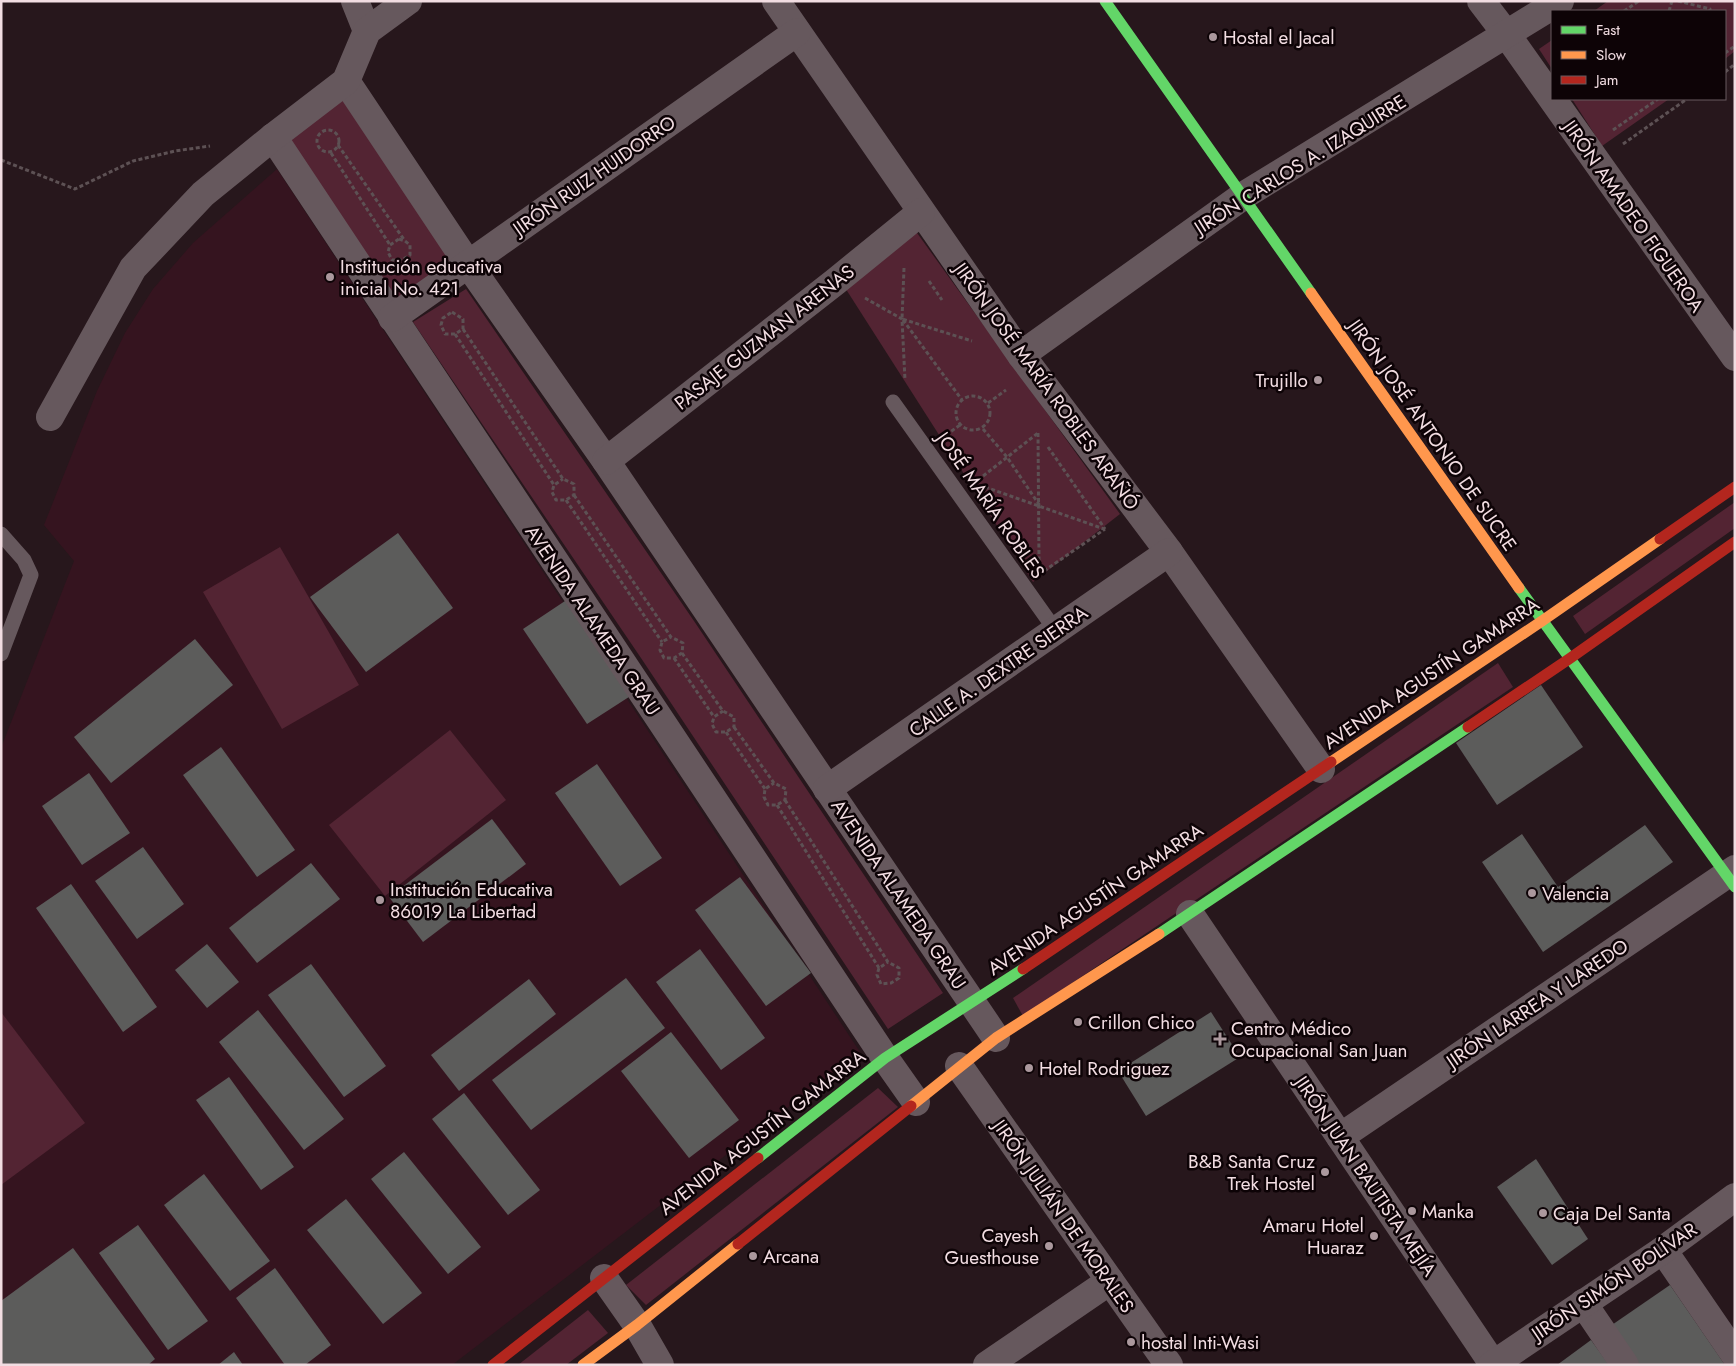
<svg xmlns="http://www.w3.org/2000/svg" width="1736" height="1366" font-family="Jost,sans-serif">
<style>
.built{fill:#35141f}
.green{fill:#532433}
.building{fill:#5c5c5b}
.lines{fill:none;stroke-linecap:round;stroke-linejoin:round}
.path{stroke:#5d5154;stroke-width:3;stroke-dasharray:4 2.5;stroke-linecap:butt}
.lane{stroke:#66585d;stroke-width:15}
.street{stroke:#66585d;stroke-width:28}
.fast{stroke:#63d668;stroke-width:11}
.slow{stroke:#ff974d;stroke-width:11}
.jam{stroke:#b3261e;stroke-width:11}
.poi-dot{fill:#ab989d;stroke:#0d0306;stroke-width:2}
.labels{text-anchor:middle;stroke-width:5;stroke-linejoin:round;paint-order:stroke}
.poi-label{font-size:19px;fill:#f2dde2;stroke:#0d0306;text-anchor:start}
.street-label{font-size:19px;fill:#f2dde2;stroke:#0d0306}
</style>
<rect width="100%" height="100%" fill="#27171c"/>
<polygon class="built" points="277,169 860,1052 452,1365 1,1365 1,748 74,561 44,525 97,391 125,333 153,289 193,243"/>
<g class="green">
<polygon points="1608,1 1735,1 1735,51 1725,59 1725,11 1594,11"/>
<polygon points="1552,40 1552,69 1539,49"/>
<polygon points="344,96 454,263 399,306 281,140"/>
<polygon points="1572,99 1669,99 1602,146"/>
<polygon points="912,226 1120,514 1033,582 842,283"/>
<polygon points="466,289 694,621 943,993 888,1029 641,658 413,322"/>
<polygon points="1735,502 1735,528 1585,634 1573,616"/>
<polygon points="280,547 359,685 282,729 203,592"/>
<polygon points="1498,663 1513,687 1023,1016 1013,998"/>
<polygon points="450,730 506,800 385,896 329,825"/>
<polygon points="1,1012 85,1123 1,1185"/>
<polygon points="878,1088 898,1107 646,1305 626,1285"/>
<polygon points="588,1310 608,1333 566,1365 518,1365"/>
</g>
<g class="building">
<polygon points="398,533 453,608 366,672 310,597"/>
<polygon points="568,599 632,695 587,724 523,629"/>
<polygon points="195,639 233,685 111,783 74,737"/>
<polygon points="1541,685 1583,747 1497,805 1456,743"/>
<polygon points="221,747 295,850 257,877 183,775"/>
<polygon points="597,764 662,858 620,886 555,793"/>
<polygon points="89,773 130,833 82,865 42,806"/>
<polygon points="492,819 526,864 423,942 389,897"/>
<polygon points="1645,825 1673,862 1543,952 1482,862 1522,834 1558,887"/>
<polygon points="143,847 184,904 137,939 95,881"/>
<polygon points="311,863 340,899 257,963 229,928"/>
<polygon points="740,877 811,973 766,1006 695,910"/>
<polygon points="71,884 157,1007 123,1032 36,908"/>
<polygon points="207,944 239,982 207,1008 175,970"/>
<polygon points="700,949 765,1038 721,1070 656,982"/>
<polygon points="311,964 386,1066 344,1097 268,995"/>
<polygon points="626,978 665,1028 531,1130 492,1080"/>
<polygon points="529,979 556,1014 459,1091 431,1055"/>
<polygon points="258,1010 344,1119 304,1150 219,1042"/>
<polygon points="1211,1012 1240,1057 1146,1116 1118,1071"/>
<polygon points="671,1032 739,1120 689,1158 621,1071"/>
<polygon points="229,1077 294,1167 261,1190 196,1100"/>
<polygon points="464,1093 540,1190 508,1215 432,1119"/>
<polygon points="404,1152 481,1247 448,1274 371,1179"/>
<polygon points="1536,1159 1588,1239 1552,1265 1497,1187"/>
<polygon points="204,1174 270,1261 230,1291 164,1205"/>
<polygon points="346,1199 422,1293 383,1324 307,1230"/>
<polygon points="138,1225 208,1321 168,1350 99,1253"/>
<polygon points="73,1248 155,1359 148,1365 1,1365 1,1301"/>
<polygon points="275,1268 331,1345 305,1365 285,1365 236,1298"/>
<polygon points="1670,1285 1725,1365 1631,1365 1606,1329"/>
<polygon points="1591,1340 1609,1365 1557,1365"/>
<polygon points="234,1352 243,1365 218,1365"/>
</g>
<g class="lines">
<g class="path">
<polyline points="1678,1 1710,9 1710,11"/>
<polyline points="1624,11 1639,1"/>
<polyline points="1669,11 1672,1"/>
<polyline points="1725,53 1735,46"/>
<polyline points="1725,72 1735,64"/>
<circle cx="328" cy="141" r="11"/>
<polyline points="1613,130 1658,99"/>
<polyline points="1623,144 1687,99"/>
<polyline points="338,145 405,241"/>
<polyline points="331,153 390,245"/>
<polyline points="1,160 75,189 133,161 175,151 210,146"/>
<polygon points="399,239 405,241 410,245 410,255 402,260 392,260 388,252 390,245"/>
<polyline points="904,268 902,319 972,341"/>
<polyline points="929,281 942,300"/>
<polyline points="865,298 902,319 905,380"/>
<polygon points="452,312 463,319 463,329 455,334 445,334 441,325 443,318"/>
<polyline points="903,320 962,400"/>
<polyline points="463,329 563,479 574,484 574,495 566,500 556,500 552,492 554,485 563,479"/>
<polyline points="455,334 554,485"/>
<circle cx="973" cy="413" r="17"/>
<polyline points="988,403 1006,390"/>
<polyline points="983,429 1007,457 1040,506"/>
<polyline points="1038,433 1039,562"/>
<polyline points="946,435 960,425"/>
<polyline points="1048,447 1105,529"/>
<polyline points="978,480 1038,433"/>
<polyline points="985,487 1104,529"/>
<polyline points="574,495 671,637 683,643 682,653 674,658 664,658 660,650 662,642 671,637"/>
<polyline points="566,500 662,642"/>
<polyline points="1044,571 1105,529"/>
<polyline points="682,653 723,711 734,717 734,727 726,732 716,732 712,724 714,717 723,711"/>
<polyline points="674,658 714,717"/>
<polyline points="734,727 774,783 786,789 785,800 777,805 768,805 764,797 765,789 774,783"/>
<polyline points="726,732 765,789"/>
<polyline points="785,800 888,962 899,968 899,978 891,983 881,984 877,975 879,968 888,962"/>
<polyline points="777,805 879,968"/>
</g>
<g class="lane">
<polyline points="893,402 1056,631"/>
<polyline points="1,534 24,560 31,575 1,654"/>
</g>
<g class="street">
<polyline points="355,1 367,31"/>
<polyline points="776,1 1021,355 1169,552 1321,769"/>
<polyline points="1481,1 1507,35 1735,357"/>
<polyline points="346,81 468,264 606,461 996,1038"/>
<polyline points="273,137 885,1058 916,1102"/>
<polyline points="392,318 797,32"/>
<polyline points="1021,355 1243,196 1560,1"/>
<polyline points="50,417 133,268 203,194 273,137 346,81 367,31 408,1"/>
<polyline points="606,461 835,282 921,212"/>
<polyline points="827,789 1169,552"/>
<polyline points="1190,914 1493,1364"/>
<polyline points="959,1066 1169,1365"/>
<polyline points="1340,1137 1735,869"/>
<polyline points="1663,1250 1735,1355"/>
<polyline points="604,1278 637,1325 660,1365"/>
<polyline points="1583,1303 1625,1365"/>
<polyline points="987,1365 1110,1281"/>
<polyline points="1492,1365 1663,1250 1735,1197"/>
</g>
<g class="fast">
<polyline points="1105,1 1311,293"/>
<polyline points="1519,588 1735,887"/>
<polyline points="1159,934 1468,727"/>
<polyline points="758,1158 885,1058 1023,969"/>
</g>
<g class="slow">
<polyline points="1311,293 1519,588"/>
<polyline points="1331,762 1542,621 1660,539"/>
<polyline points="911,1106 996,1038 1159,934"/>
<polyline points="583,1365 637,1325 738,1244"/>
</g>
<g class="jam">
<polyline points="1660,539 1735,487"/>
<polyline points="1468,727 1569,659 1735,542"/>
<polyline points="1023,969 1331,762"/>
<polyline points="738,1244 911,1106"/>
<polyline points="493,1365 758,1158"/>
</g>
</g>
<g class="poi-dot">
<circle cx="1213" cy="37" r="5"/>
<circle cx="330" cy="277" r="5"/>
<circle cx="1318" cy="380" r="5"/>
<circle cx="1532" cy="893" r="5"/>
<circle cx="380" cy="900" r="5"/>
<circle cx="1078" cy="1022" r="5"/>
<path d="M1217.5 1031.5h5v5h5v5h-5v5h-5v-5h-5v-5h5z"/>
<circle cx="1029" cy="1068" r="5"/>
<circle cx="1325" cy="1172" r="5"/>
<circle cx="1412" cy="1211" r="5"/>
<circle cx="1543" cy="1213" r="5"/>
<circle cx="1374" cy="1236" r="5"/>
<circle cx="1049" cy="1246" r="5"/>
<circle cx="753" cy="1256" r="5"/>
<circle cx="1131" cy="1342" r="5"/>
</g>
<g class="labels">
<g class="poi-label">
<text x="1223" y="44">Hostal el Jacal</text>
<text x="340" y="273">Institución educativa<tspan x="340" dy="22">inicial No. 421</tspan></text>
<text x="1308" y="387" text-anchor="end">Trujillo</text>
<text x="390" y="896">Institución Educativa<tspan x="390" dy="22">86019 La Libertad</tspan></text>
<text x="1542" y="900">Valencia</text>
<text x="1088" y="1029">Crillon Chico</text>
<text x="1231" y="1035">Centro Médico<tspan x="1231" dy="22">Ocupacional San Juan</tspan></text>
<text x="1039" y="1075">Hotel Rodriguez</text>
<text x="1315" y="1168" text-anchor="end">B&amp;B Santa Cruz<tspan x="1315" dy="22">Trek Hostel</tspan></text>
<text x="1422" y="1218">Manka</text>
<text x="1553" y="1220">Caja Del Santa</text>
<text x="1364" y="1232" text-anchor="end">Amaru Hotel<tspan x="1364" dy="22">Huaraz</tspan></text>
<text x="1039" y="1242" text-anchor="end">Cayesh<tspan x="1039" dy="22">Guesthouse</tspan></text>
<text x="763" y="1263">Arcana</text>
<text x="1141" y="1349">hostal Inti-Wasi</text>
</g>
<g class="street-label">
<text transform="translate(1300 164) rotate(-32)" y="7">JIRÓN CARLOS A. IZAQUIRRE</text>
<text transform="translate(594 175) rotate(-35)" y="7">JIRÓN RUIZ HUIDORRO</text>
<text transform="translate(1634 216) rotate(55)" y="7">JIRÓN AMADEO FIGUEROA</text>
<text transform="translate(764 337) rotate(-38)" y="7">PASAJE GUZMAN ARENAS</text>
<text transform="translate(1047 386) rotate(54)" y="7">JIRÓN JOSÉ MARÍA ROBLES ARAÑÓ</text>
<text transform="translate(1433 435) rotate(55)" y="7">JIRÓN JOSÉ ANTONIO DE SUCRE</text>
<text transform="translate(991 505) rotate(55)" y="7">JOSÉ MARÍA ROBLES</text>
<text transform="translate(593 620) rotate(56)" y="7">AVENIDA ALAMEDA GRAU</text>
<text transform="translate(998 671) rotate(-35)" y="7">CALLE A. DEXTRE SIERRA</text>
<text transform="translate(1431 673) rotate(-34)" y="7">AVENIDA AGUSTÍN GAMARRA</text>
<text transform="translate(899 894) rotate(56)" y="7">AVENIDA ALAMEDA GRAU</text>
<text transform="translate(1095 899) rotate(-34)" y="7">AVENIDA AGUSTÍN GAMARRA</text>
<text transform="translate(1537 1003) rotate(-34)" y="7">JIRÓN LARREA Y LAREDO</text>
<text transform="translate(762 1132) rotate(-38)" y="7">AVENIDA AGUSTÍN GAMARRA</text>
<text transform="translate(1366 1176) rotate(56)" y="7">JIRÓN JUAN BAUTISTA MEJÍA</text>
<text transform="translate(1064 1216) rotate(55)" y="7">JIRÓN JULIÁN DE MORALES</text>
<text transform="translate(1614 1281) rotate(-34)" y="7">JIRÓN SIMÓN BOLÍVAR</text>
</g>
</g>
<rect width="1736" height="1366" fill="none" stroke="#f2dde2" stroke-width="5"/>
<rect x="1551" y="10" width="175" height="90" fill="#0d0306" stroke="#695a5e"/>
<rect x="1561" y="26" width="25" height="8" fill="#63d668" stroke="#695a5e"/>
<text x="1596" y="35" font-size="15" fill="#f2dde2">Fast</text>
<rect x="1561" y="51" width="25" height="8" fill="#ff974d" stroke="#695a5e"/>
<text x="1596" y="60" font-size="15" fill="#f2dde2">Slow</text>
<rect x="1561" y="76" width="25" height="8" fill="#b3261e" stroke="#695a5e"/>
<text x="1596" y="85" font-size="15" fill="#f2dde2">Jam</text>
</svg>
